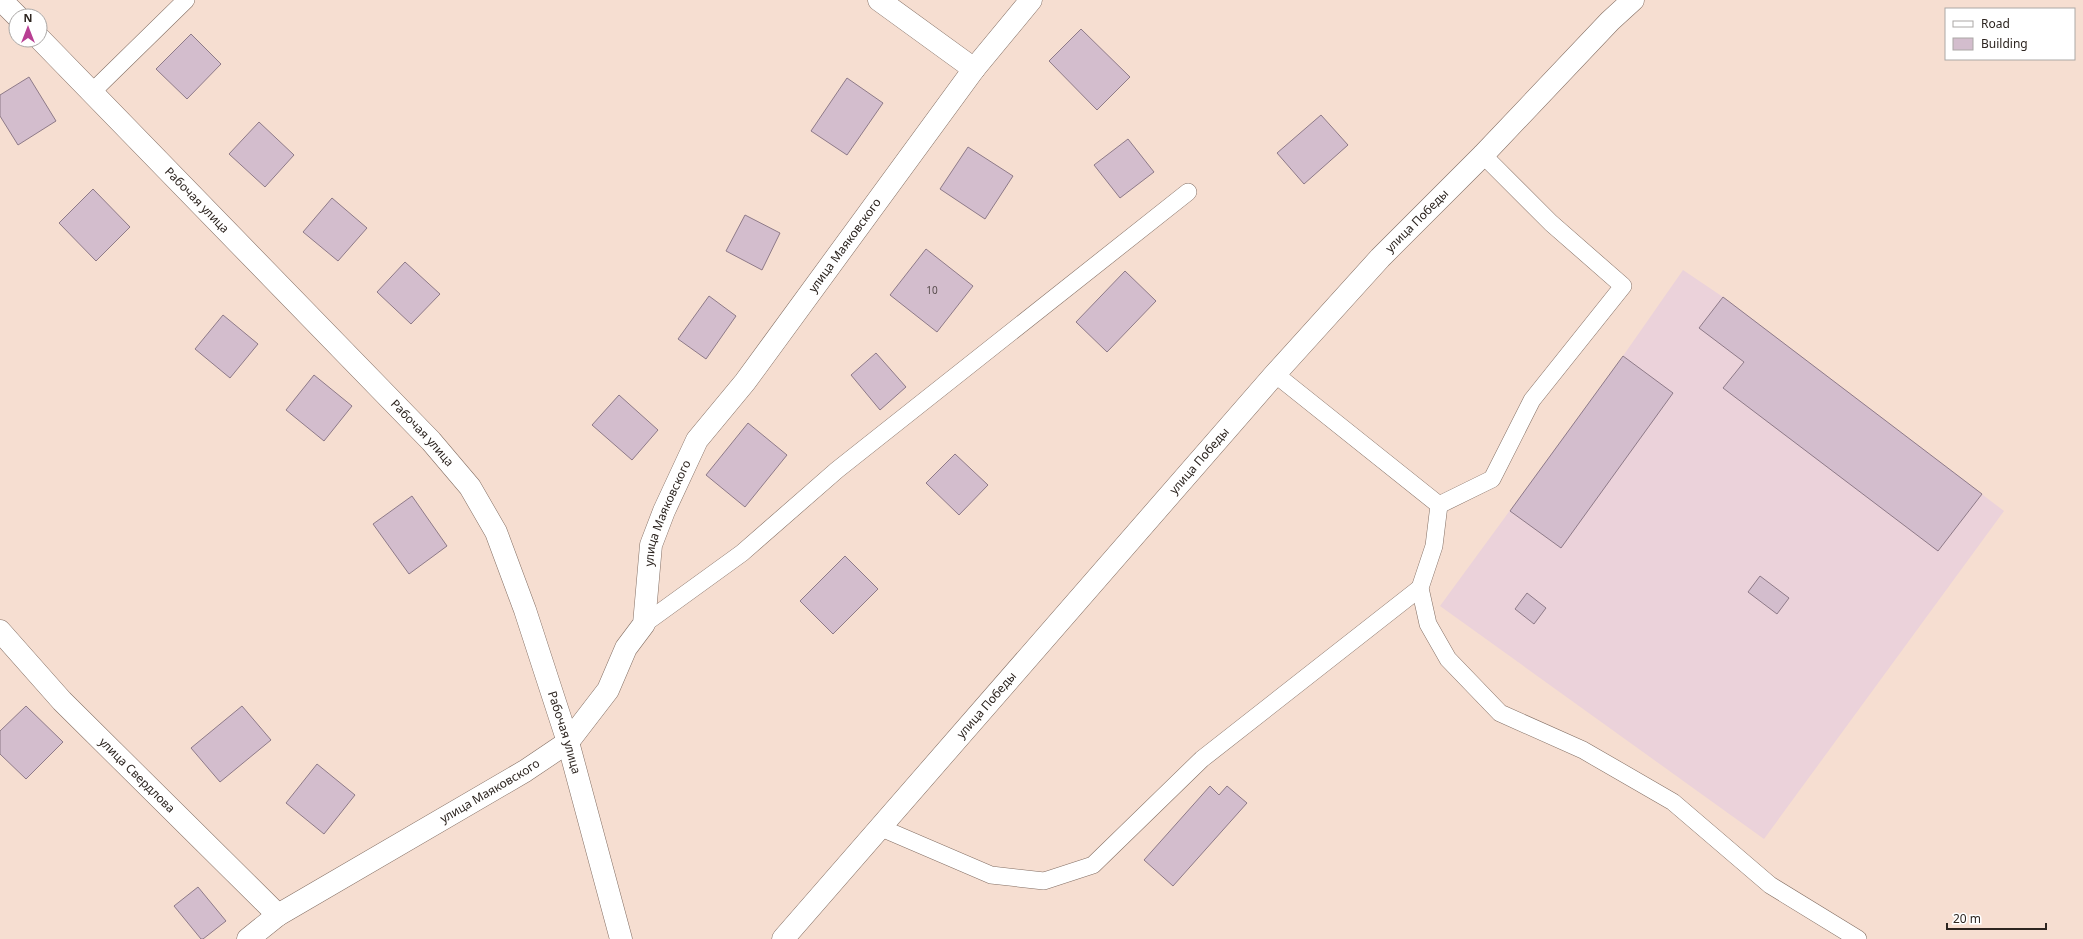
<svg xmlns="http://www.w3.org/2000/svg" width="2083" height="939" font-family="'Noto Sans',sans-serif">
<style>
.industrial{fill:#ebd2da}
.building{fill:#d3bdcd;stroke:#8e7a88}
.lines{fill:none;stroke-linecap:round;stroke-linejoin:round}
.service-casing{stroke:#836e63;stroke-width:18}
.minor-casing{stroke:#836e63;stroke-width:23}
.tertiary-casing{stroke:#836e63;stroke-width:23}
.service{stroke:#fff;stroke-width:17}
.minor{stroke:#fff;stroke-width:22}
.tertiary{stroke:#fff;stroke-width:22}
.labels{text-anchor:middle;stroke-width:3.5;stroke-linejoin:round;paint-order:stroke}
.number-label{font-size:10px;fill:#564b4b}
.street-label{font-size:12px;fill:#2d2520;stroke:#fff}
</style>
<rect width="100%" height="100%" fill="#f6ded1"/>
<polygon class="industrial" points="1683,270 1723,297 2004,511 1764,839 1440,606 1623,356"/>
<g class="building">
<polygon points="1081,29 1130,77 1097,110 1049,61"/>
<polygon points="191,34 221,64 187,99 156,69"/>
<polygon points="29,77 56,121 18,145 0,116 0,95"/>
<polygon points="847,78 883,103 847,155 811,131"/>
<polygon points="1321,115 1348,145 1304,184 1277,153"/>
<polygon points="259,122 294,155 265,187 229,154"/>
<polygon points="1128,139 1154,172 1120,198 1094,165"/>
<polygon points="968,147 1013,176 985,219 940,189"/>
<polygon points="93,189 130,227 96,261 59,223"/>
<polygon points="332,198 367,228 338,261 303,232"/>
<polygon points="745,215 780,233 762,270 726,251"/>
<polygon points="926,249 973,286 937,332 890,295"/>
<polygon points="405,262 440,294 411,324 377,292"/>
<polygon points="1125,271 1156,301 1107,352 1076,322"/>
<polygon points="709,296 736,316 706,359 678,339"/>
<polygon points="1723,297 1982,494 1938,551 1723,388 1744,362 1699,328"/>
<polygon points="223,315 258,344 230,378 195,349"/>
<polygon points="876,353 906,387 880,410 851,375"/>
<polygon points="1623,356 1673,393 1561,548 1510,511"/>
<polygon points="314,375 352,406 324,441 286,410"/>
<polygon points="619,395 658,430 632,460 592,425"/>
<polygon points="748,423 787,455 745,507 706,475"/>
<polygon points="955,454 988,485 959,515 926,483"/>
<polygon points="412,496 447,546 409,574 373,524"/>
<polygon points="845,556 878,589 833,634 800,601"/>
<polygon points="1760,576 1789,598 1777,614 1748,592"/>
<polygon points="1527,593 1546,608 1534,624 1515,609"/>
<polygon points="26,706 63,742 26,779 0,754 0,731"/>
<polygon points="242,706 271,740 220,782 191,748"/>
<polygon points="317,764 355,795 324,834 286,803"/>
<polygon points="1210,786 1219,795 1227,786 1247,803 1173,886 1144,860"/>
<polygon points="198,887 226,921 203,939 201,939 174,906"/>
</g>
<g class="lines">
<g class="service-casing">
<g id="service">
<polyline points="93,91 186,0"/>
<polyline points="1275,374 1439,505 1434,546 1420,588 1428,624 1448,659 1500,713 1583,750 1673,802 1770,885 1858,939"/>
<polyline points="1439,505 1492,479 1532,400 1623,286 1551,223 1483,155"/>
<polyline points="644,624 742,553 837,470 1188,192"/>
<polyline points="879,827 991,875 1044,881 1093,865 1202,759 1420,588"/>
</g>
</g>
<g class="minor-casing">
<g id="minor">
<polyline points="1,0 17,16"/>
<polyline points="879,0 974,69"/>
<path id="s1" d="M40 39 431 441 470 487 496 532 525 610 568 742 621 939"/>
<path id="s2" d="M0 631 62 701 278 915"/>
<path id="s3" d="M248 939 278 915 525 771 568 742 608 690 626 648 644 624 651 545 664 511 697 440 745 382 974 69 1031 0"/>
</g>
</g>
<g class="tertiary-casing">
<g id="tertiary">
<path id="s4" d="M783 939 1275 374 1380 258 1483 155 1610 21 1633 0"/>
</g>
</g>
<use href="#service" class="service"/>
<use href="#minor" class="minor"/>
<use href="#tertiary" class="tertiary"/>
</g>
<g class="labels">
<g class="number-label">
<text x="932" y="294">10</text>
</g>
<g class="street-label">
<text dy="4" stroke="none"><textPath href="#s1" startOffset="225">Рабочая улица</textPath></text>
<text dy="4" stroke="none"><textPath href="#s4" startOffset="958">улица Победы</textPath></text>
<text dy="4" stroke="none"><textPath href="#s3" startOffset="956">улица Маяковского</textPath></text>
<text dy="4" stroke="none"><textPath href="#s1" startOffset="549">Рабочая улица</textPath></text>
<text dy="4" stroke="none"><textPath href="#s4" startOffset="634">улица Победы</textPath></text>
<text dy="4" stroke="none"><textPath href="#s3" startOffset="632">улица Маяковского</textPath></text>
<text dy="4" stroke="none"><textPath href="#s4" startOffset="310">улица Победы</textPath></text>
<text dy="4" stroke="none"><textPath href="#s1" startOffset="885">Рабочая улица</textPath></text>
<text dy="4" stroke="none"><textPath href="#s2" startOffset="199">улица Свердлова</textPath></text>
<text dy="4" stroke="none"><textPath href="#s3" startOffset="284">улица Маяковского</textPath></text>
</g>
</g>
<rect x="1945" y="8" width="130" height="52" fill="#ffffff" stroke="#aba8a6"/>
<rect x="1953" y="21" width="20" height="6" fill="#ffffff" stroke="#aba8a6"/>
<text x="1981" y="28" font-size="12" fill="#2d2520">Road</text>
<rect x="1953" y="38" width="20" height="12" fill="#d3bdcd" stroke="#aba8a6"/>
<text x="1981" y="48" font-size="12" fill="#2d2520">Building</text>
<g transform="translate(28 28)"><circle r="19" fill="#ffffff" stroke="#aba8a6"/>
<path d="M0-3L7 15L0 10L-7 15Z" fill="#b83f93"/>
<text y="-6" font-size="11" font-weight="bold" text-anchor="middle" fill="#2d2520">N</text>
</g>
<path d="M1947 923v6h99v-6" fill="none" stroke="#2d2520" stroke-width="2"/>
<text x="1953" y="923" font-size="12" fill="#2d2520" stroke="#ffffff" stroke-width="3" paint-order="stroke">20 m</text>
</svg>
